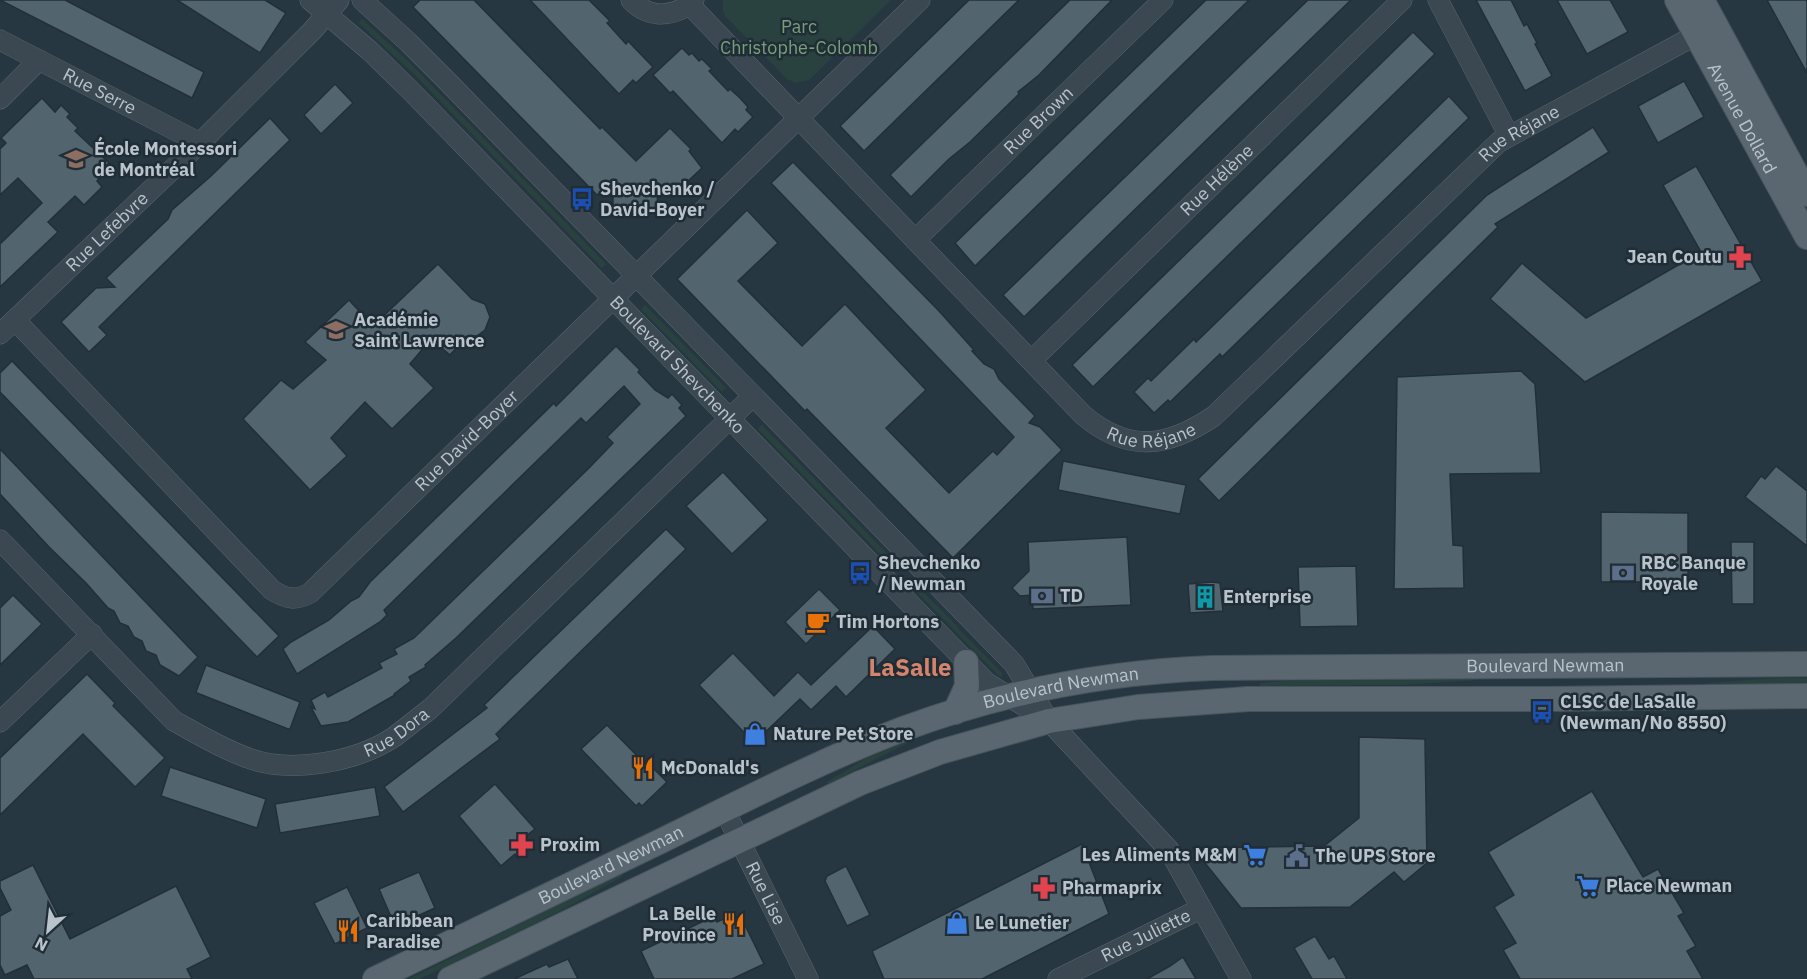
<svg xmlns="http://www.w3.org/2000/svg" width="1807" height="979" font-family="'IBM Plex Sans',sans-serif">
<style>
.green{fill:#294240}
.building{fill:#52646e;stroke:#222f38;stroke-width:1.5}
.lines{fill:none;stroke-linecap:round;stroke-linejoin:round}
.minor-casing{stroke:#59666e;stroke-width:21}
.major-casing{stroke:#48545d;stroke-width:26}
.minor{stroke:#3b4851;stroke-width:20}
.major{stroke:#5a6770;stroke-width:24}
.labels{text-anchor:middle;stroke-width:5;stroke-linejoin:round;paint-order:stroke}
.park-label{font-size:18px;fill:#77a079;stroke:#202d36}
.street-label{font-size:18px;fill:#b8c3cb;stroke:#202d36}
.poi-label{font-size:18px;font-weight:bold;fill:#b8c3cb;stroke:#202d36;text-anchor:start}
.district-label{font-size:24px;font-weight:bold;fill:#d2856c;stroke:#202d36}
</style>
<rect width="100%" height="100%" fill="#273741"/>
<g class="green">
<polygon points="723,0 891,0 809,80 796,83 787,79 725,16 723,11"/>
<polygon points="362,19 409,62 606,264 602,268 418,78 359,23"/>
<polygon points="645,305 726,388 722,392 641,309"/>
<polygon points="762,425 902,569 898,572 758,429"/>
<polygon points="918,587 958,627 959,630 962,632 1003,674 1000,677 915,590"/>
<polygon points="1478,678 1478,680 1401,685 1260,686 1260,683 1284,681"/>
<polygon points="1778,678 1807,678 1807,683 1709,686 1708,683"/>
<polygon points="909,740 909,742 828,784 827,782 865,759"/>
<polygon points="622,873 623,876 564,909 420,979 409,979"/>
</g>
<g class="building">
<polygon points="0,0 65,0 204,72 192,98"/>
<polygon points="177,0 265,0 286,13 260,53"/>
<polygon points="420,0 474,0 600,129 602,127 636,161 670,128 691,149 689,151 702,168 671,197 658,183 657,210 644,209 644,211 613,209 613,182 599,195 596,194 413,7"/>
<polygon points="530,0 589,0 610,21 607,23 626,44 628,41 653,67 636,83 633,80 619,94"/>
<polygon points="969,0 1019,0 864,151 840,126"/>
<polygon points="1070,0 1112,0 1039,75 1018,92 1019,94 970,142 949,159 911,197 890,175"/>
<polygon points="1206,0 1249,0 975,266 955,243"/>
<polygon points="1308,0 1351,0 1024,317 1003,295"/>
<polygon points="1476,0 1511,0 1524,26 1527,24 1537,43 1535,44 1552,76 1525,91"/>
<polygon points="1557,0 1610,0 1628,32 1587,54"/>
<polygon points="1767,0 1807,0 1807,73"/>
<polygon points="1413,32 1435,54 1093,387 1072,365"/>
<polygon points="682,48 689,55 692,53 699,61 702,59 712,69 709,71 728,91 730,89 740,98 748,107 746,110 753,117 738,132 735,129 722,143 673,91 670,93 653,75"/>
<polygon points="1684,81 1704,117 1658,143 1638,106"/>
<polygon points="335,84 353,103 321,134 304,115"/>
<polygon points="1449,96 1469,118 1222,357 1220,354 1170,402 1168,400 1154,413 1134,392 1148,378 1151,381 1194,339 1196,342"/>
<polygon points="42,98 55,112 61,105 70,114 67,117 78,128 75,131 109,163 97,174 100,177 97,181 102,187 84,205 75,196 48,222 58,232 0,287 0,244 42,203 18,178 0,195 0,149 6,143 1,138"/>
<polygon points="270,118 290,140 99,327 107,335 89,352 61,322 96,288 115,287 106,278 168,219 172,210 211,176"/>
<polygon points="1593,127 1609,152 1495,224 1498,227 1219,501 1198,479 1487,195"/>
<polygon points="793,162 939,311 974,350 972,351 984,364 994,369 999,379 1035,416 1029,423 1040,427 1062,450 953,558 807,409 805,411 677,279 747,210 778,243 738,281 802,346 845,304 926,390 886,428 949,493 993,451 997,455 1014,437 771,183"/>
<polygon points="1696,166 1762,281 1585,382 1490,299 1522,263 1586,318 1701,252 1663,185"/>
<polygon points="438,264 472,299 485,304 490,317 485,330 477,336 467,336 450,355 431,339 410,364 434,388 392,429 365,402 331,438 347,456 310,490 243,419 281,380 293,389 326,360 305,342 349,300 373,326"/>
<polygon points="616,346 640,370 638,372 655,390 668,398 672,394 682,405 679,408 686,416 456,638 425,665 426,667 409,677 411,681 394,694 395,695 348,722 321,726 311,707 315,709 311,700 325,692 328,697 382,668 379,663 397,654 394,649 414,638 589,468 613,443 607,437 640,404 624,386 586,423 581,418 384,610 387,615 380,622 297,674 283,649 291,642 329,620 351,601 359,597 370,582 473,482 554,403 556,406"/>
<polygon points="12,361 279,636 257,657 0,392 0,373"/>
<polygon points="1521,371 1535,384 1541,473 1450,474 1453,545 1463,546 1464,588 1394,589 1397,377"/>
<polygon points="0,449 198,657 179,676 160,665 156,655 146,651 142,641 134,637 128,626 120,623 114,611 108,608 86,583 49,547 0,494"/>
<polygon points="1063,461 1186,485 1180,514 1058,490"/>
<polygon points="1776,466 1807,491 1807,546 1745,497 1761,476 1765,479"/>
<polygon points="723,472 768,520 732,554 686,506"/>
<polygon points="1601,512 1688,513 1688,583 1686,583 1686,586 1657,586 1657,582 1601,582"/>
<polygon points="666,529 686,549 496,734 500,739 403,812 384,787 487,708 484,705"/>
<polygon points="1127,537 1131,605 1033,609 1032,595 1020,596 1012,588 1029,571 1028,542"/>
<polygon points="1731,542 1754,542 1754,604 1732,604"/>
<polygon points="1356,566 1358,626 1300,627 1298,567"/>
<polygon points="1212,582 1220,583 1223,611 1190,613 1188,584"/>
<polygon points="819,589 840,610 806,644 785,622"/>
<polygon points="13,595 42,624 0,665 0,608"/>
<polygon points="873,626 895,649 846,697 836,686 811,710 800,699 754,743 699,685 733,653 774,696 798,672 811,685"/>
<polygon points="206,665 300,702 290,729 288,729 197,693 196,692"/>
<polygon points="87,674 115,703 113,706 165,758 135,787 83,734 0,815 0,758"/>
<polygon points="607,725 652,771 654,769 667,782 642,806 639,803 636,806 581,749"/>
<polygon points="1359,737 1425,739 1427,863 1404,882 1394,872 1350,907 1241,908 1193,848 1324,846 1359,818"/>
<polygon points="170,767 266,799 257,828 161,796"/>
<polygon points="495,784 535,829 522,839 529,846 526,850 528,853 518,858 515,854 501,866 459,816"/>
<polygon points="375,787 380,816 280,833 275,804"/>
<polygon points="1592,791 1643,877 1658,869 1684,913 1678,916 1696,946 1687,951 1703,979 1520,979 1503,950 1516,943 1494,907 1514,895 1488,852"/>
<polygon points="1082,844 1109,914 982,979 884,979 872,951"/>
<polygon points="33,865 70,939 176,886 211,957 187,969 192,979 34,979 27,965 5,975 0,965 0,916 11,910 0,888 0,881"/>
<polygon points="846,866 870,915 847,926 825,881 827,876"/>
<polygon points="419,872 435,908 395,926 379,889"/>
<polygon points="347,887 367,928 335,944 314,903"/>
<polygon points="732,915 742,919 764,964 732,979 654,979 641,951 714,916 717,922"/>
<polygon points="1315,936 1329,959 1334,956 1347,979 1312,979 1294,948"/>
<polygon points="1183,957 1196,979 1147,979 1170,966"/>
<polygon points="568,959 578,979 514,979 547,964 549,967"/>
</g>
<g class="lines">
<g class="minor-casing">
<g id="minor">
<path id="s1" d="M310 0 370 51 411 91 987 683 1047 720"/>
<polyline points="362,0 408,42 447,81 1014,664 1049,721 1169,850 1241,979"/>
<path d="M631 0C649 19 675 18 694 0"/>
<polyline points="1438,0 1509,136"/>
<path id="s2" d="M689 4 1083 415C1128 453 1167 448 1214 416L1499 142 1707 29"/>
<path id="s3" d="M0 40 200 143"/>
<polyline points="0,99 39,60"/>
<path id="s4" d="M915 240 1163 0"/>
<path id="s5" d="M15 320 272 590C286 599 296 601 310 593L920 0"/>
<path id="s6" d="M0 334 200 143 312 31 339 0"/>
<path id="s7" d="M1032 360 1402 0"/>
<path id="s8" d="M0 540 174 721C198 734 222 749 248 758 291 774 356 762 394 737 406 728 418 718 430 709L753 396"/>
<polyline points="0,722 92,634"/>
<path id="s9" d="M724 809 808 979"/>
<path id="s10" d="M1058 979 1200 909"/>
</g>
</g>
<g class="major-casing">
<g id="major">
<path id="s11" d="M1677 0 1807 237"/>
<polyline points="1702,0 1807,194"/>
<polyline points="955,712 967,686 966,662"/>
<path id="s12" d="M375 979C470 933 566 887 661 841 741 802 819 761 903 729 1002 692 1107 672 1212 668L1807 664"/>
<polyline points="450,979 860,783 940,752 1049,721 1138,707 1248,699 1547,699 1807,696"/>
</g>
</g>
<use href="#minor" class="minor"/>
<use href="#major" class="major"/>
</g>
<defs>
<g id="school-bare" transform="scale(1.8)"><path d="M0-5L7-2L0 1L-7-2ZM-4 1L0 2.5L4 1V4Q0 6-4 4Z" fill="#8d6e63" stroke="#202d36" stroke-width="2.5" paint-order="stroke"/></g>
<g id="bus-bare" transform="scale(1.8)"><path d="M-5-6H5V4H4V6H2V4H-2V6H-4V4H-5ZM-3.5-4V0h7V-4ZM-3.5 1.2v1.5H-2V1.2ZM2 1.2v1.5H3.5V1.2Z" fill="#1a4fb4" stroke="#202d36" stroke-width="2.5" paint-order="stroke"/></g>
<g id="pharmacy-bare" transform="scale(1.8)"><path d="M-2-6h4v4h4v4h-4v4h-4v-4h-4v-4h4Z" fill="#e0444e" stroke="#202d36" stroke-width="2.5" paint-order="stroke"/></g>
<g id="bank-bare" transform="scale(1.8)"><path d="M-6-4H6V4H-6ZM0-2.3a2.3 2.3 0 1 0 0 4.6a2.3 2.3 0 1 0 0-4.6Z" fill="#5c6f8a" stroke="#202d36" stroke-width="2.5" paint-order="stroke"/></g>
<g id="building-bare" transform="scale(1.8)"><path d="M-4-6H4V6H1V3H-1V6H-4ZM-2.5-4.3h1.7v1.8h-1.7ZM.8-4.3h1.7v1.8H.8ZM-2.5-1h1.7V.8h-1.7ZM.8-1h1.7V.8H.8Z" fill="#0f9aa8" stroke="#202d36" stroke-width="2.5" paint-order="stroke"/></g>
<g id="cafe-bare" transform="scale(1.8)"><path d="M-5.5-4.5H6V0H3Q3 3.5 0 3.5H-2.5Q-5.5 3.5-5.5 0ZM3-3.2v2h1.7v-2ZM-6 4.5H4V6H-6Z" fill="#e8710a" stroke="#202d36" stroke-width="2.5" paint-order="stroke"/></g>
<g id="shop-bare" transform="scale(1.8)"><path d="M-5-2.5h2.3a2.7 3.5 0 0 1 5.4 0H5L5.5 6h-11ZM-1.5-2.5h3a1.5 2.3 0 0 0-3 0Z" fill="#3f7fe0" stroke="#202d36" stroke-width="2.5" paint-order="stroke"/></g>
<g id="restaurant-bare" transform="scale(1.8)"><path d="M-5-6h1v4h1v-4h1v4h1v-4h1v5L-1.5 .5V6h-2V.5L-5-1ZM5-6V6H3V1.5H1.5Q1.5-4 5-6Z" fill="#e8710a" stroke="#202d36" stroke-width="2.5" paint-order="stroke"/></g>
<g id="supermarket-bare" transform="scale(1.8)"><path d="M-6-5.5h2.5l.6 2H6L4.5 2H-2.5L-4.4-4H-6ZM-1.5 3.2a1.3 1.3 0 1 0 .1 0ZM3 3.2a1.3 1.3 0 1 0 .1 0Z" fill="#3f7fe0" stroke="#202d36" stroke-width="2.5" paint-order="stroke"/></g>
<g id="civic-bare" transform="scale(1.8)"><path d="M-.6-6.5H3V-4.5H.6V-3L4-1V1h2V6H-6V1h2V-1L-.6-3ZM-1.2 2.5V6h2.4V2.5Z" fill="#5c6f8a" stroke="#202d36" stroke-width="2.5" paint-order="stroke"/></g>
</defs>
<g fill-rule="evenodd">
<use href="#school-bare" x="76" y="159"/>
<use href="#bus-bare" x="582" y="199"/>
<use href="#pharmacy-bare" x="1740" y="257"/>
<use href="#school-bare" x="336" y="330"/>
<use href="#bus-bare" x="860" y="573"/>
<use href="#bank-bare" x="1623" y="573"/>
<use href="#bank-bare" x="1042" y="596"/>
<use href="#building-bare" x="1205" y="597"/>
<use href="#cafe-bare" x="818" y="622"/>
<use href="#bus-bare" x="1542" y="712"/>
<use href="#shop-bare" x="755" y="734"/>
<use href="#restaurant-bare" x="643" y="768"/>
<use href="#pharmacy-bare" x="522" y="845"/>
<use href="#supermarket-bare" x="1255" y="855"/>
<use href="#civic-bare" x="1297" y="856"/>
<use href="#supermarket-bare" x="1588" y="886"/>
<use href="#pharmacy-bare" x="1044" y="888"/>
<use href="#shop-bare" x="957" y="923"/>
<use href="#restaurant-bare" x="734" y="924"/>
<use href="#restaurant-bare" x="348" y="931"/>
</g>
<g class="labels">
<g class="park-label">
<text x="799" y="33">Parc<tspan x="799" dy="21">Christophe-Colomb</tspan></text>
</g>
<g class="street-label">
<text dy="6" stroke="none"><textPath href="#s3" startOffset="112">Rue Serre</textPath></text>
<text dy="6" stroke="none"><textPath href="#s11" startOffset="135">Avenue Dollard</textPath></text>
<text dy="6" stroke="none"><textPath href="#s4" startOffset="172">Rue Brown</textPath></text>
<text dy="6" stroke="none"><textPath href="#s2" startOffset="1130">Rue Réjane</textPath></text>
<text dy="6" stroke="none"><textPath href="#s7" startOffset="258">Rue Hélène</textPath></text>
<text dy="6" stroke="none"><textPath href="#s6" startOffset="148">Rue Lefebvre</textPath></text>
<text dy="6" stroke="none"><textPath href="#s1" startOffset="518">Boulevard Shevchenko</textPath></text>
<text dy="6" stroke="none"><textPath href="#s2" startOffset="645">Rue Réjane</textPath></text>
<text dy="6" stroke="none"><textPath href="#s5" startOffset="632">Rue David-Boyer</textPath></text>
<text dy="6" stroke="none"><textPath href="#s12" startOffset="1234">Boulevard Newman</textPath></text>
<text dy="6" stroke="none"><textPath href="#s12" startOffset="748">Boulevard Newman</textPath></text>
<text dy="6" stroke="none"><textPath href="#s8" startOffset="490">Rue Dora</textPath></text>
<text dy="6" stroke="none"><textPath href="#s12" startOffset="262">Boulevard Newman</textPath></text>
<text dy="6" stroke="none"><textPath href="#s9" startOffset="94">Rue Lise</textPath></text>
<text dy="6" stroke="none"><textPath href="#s10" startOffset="98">Rue Juliette</textPath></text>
</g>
<g class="poi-label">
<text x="94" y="155">École Montessori<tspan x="94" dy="21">de Montréal</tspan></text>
<text x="600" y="195">Shevchenko /<tspan x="600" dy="21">David-Boyer</tspan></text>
<text x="1722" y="263" text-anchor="end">Jean Coutu</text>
<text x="354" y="326">Académie<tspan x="354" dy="21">Saint Lawrence</tspan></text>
<text x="878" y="569">Shevchenko<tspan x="878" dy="21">/ Newman</tspan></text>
<text x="1641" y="569">RBC Banque<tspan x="1641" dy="21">Royale</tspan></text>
<text x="1060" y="602">TD</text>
<text x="1223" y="603">Enterprise</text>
<text x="836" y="628">Tim Hortons</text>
<text x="1560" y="708">CLSC de LaSalle<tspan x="1560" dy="21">(Newman/No 8550)</tspan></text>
<text x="773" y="740">Nature Pet Store</text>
<text x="661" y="774">McDonald's</text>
<text x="540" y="851">Proxim</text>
<text x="1237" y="861" text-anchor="end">Les Aliments M&amp;M</text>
<text x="1315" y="862">The UPS Store</text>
<text x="1606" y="892">Place Newman</text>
<text x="1062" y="894">Pharmaprix</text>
<text x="716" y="920" text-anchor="end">La Belle<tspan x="716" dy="21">Province</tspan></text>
<text x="366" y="927">Caribbean<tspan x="366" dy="21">Paradise</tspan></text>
<text x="975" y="929">Le Lunetier</text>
</g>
<g class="district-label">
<text x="910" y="676">LaSalle</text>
</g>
</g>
<g transform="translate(48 931) rotate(207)" stroke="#202d36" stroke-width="4.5" paint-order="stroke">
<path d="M0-4.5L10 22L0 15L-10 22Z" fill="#b8c3cb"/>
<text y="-9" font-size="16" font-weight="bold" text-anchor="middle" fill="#b8c3cb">N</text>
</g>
</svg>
